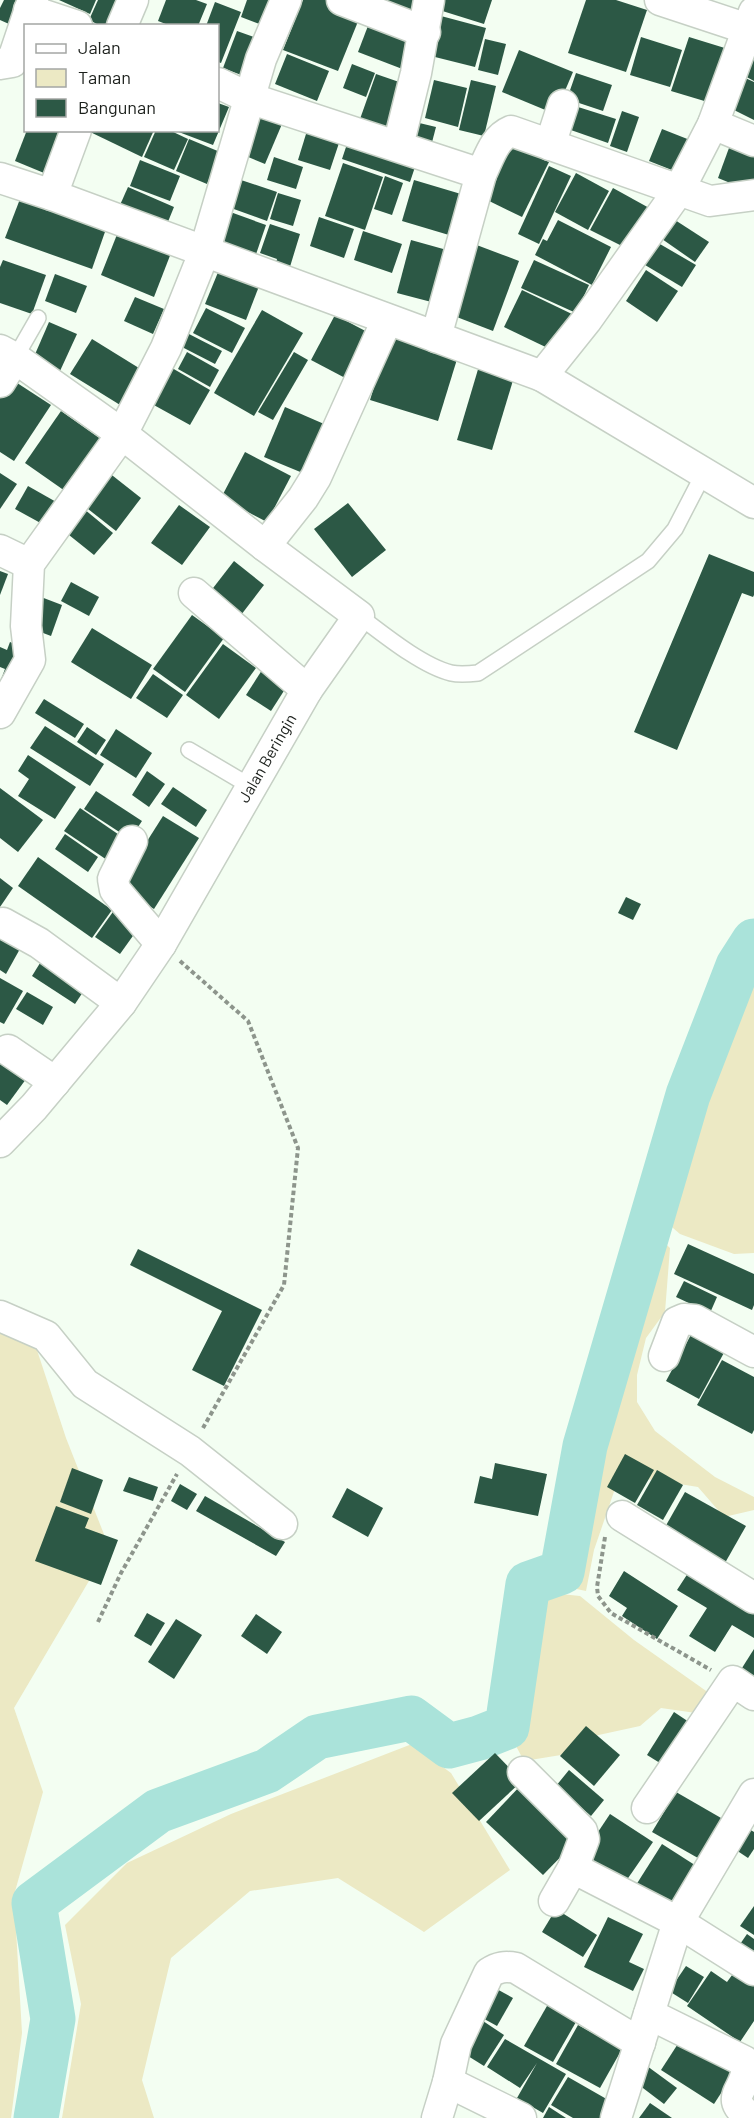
<svg xmlns="http://www.w3.org/2000/svg" width="754" height="2118" font-family="Barlow,sans-serif">
<style>
.park{fill:#ece9c4}
.lines{fill:none;stroke-linecap:round;stroke-linejoin:round}
.river{stroke:#aae3da;stroke-width:45}
.building{fill:#2c5845}
.service-casing{stroke:#c6d0c5;stroke-width:18}
.minor-casing{stroke:#c6d0c5;stroke-width:33}
.path{stroke:#8d958c;stroke-width:4;stroke-dasharray:4.5 3;stroke-linecap:butt}
.service{stroke:#fff;stroke-width:15}
.minor{stroke:#fff;stroke-width:30}
.labels{text-anchor:middle;stroke-width:6;stroke-linejoin:round;paint-order:stroke}
.street-label{font-size:16px;fill:#1c201c;stroke:#fff}
</style>
<rect width="100%" height="100%" fill="#f3fef2"/>
<g class="park">
<polygon points="754,963 754,1253 734,1254 680,1234 666,1222 673,1182 719,1040 742,979"/>
<polygon points="658,1237 670,1248 665,1312 646,1338 637,1375 637,1402 655,1431 715,1477 754,1497 754,1510 724,1517 698,1487 655,1480 619,1477 594,1550 586,1591 567,1587 583,1517 593,1455"/>
<polygon points="0,1326 33,1338 66,1438 109,1547 14,1708 43,1792 14,1895 22,2033 11,2118 0,2118"/>
<polygon points="542,1592 580,1596 634,1640 709,1693 696,1713 661,1708 640,1726 594,1736 561,1755 524,1761 516,1746 526,1699 528,1656"/>
<polygon points="412,1744 451,1773 510,1870 424,1932 338,1878 250,1891 171,1958 142,2080 154,2118 62,2118 81,2004 65,1925 127,1863 231,1814"/>
</g>
<g class="lines">
<polyline class="river" points="36,2118 53,2019 34,1903 158,1811 267,1771 317,1737 411,1718 449,1746 479,1738 507,1727 528,1584 562,1572 585,1446 688,1095 738,966 754,941"/>
</g>
<g class="building">
<polygon points="4,0 31,0 18,28 0,20 0,8"/>
<polygon points="59,0 96,0 90,14"/>
<polygon points="98,0 128,0 117,26 101,26 89,20"/>
<polygon points="166,0 196,0 207,4 198,26 171,26 158,21"/>
<polygon points="247,0 275,0 265,26 241,17"/>
<polygon points="303,0 326,0 361,14 338,71 283,50"/>
<polygon points="383,0 418,0 411,21"/>
<polygon points="439,0 492,0 484,24 436,9"/>
<polygon points="586,0 616,0 647,10 626,72 568,53"/>
<polygon points="215,2 241,12 221,63 218,62 218,26 206,26"/>
<polygon points="441,16 486,28 475,67 431,56"/>
<polygon points="371,18 417,36 405,70 358,52"/>
<polygon points="237,31 262,40 249,78 223,68"/>
<polygon points="641,37 682,50 670,87 630,75"/>
<polygon points="689,37 728,49 711,103 671,91"/>
<polygon points="485,39 506,44 498,75 478,70"/>
<polygon points="754,47 754,81 741,74"/>
<polygon points="519,50 573,72 555,114 502,92"/>
<polygon points="287,54 329,71 317,101 275,84"/>
<polygon points="352,64 375,73 366,97 343,88"/>
<polygon points="576,73 612,85 603,111 567,99"/>
<polygon points="376,74 402,83 386,128 360,119"/>
<polygon points="743,77 754,82 754,120 728,107"/>
<polygon points="434,80 467,88 458,127 425,118"/>
<polygon points="471,80 496,86 484,136 459,130"/>
<polygon points="218,103 229,107 213,145 176,131 218,130"/>
<polygon points="575,106 616,119 608,143 568,129"/>
<polygon points="622,111 639,117 627,152 610,146"/>
<polygon points="259,114 282,124 265,164 241,154"/>
<polygon points="310,121 343,131 330,170 298,160"/>
<polygon points="411,121 436,127 430,150 409,142"/>
<polygon points="662,129 695,142 682,174 649,161"/>
<polygon points="27,130 62,130 44,173 15,161"/>
<polygon points="86,130 154,130 142,157"/>
<polygon points="156,130 169,130 188,139 174,170 144,157"/>
<polygon points="350,135 418,158 410,182 342,159"/>
<polygon points="733,137 754,146 754,182 750,191 718,178"/>
<polygon points="189,139 220,152 207,184 176,171"/>
<polygon points="508,142 549,162 522,217 481,197"/>
<polygon points="274,157 303,167 296,189 267,180"/>
<polygon points="140,160 180,176 170,201 130,186"/>
<polygon points="343,163 383,177 365,230 325,216"/>
<polygon points="549,166 571,176 539,244 518,234"/>
<polygon points="576,173 609,191 588,230 555,212"/>
<polygon points="385,176 403,183 392,215 374,209"/>
<polygon points="241,180 277,192 267,221 231,208"/>
<polygon points="414,180 471,197 459,238 402,221"/>
<polygon points="128,187 174,207 163,234 116,214"/>
<polygon points="613,188 651,209 624,247 590,230"/>
<polygon points="278,193 301,200 293,226 270,219"/>
<polygon points="20,199 106,229 92,269 5,238"/>
<polygon points="222,209 266,225 253,263 209,247"/>
<polygon points="319,217 354,229 344,258 310,246"/>
<polygon points="558,220 611,247 592,285 535,255 543,239 547,241"/>
<polygon points="675,220 709,242 695,262 662,239"/>
<polygon points="270,224 300,234 289,270 275,266 277,259 260,253"/>
<polygon points="363,231 402,244 392,273 354,260"/>
<polygon points="118,232 171,253 154,297 101,275"/>
<polygon points="411,240 454,252 439,304 397,293"/>
<polygon points="653,240 696,265 682,287 640,262"/>
<polygon points="474,244 519,261 493,331 449,314"/>
<polygon points="3,260 46,275 32,314 0,303 0,267"/>
<polygon points="534,260 589,285 576,313 521,288"/>
<polygon points="221,265 261,281 246,320 205,304"/>
<polygon points="646,270 678,291 657,322 626,301"/>
<polygon points="55,274 87,286 76,313 45,301"/>
<polygon points="522,290 574,315 556,352 504,327"/>
<polygon points="135,297 164,309 153,334 124,321"/>
<polygon points="206,308 245,328 232,353 193,333"/>
<polygon points="262,310 303,333 254,416 214,393"/>
<polygon points="335,315 373,335 349,380 311,360"/>
<polygon points="49,322 77,334 60,371 33,359"/>
<polygon points="189,334 222,351 215,364 182,347"/>
<polygon points="390,336 458,356 438,421 370,400"/>
<polygon points="92,339 147,373 125,408 70,374"/>
<polygon points="187,352 219,370 210,387 178,369"/>
<polygon points="294,352 308,360 273,420 258,412"/>
<polygon points="479,366 514,377 492,450 457,440"/>
<polygon points="172,368 210,390 190,425 152,404"/>
<polygon points="11,379 51,405 14,461 0,452 0,396"/>
<polygon points="285,407 331,427 310,476 264,457"/>
<polygon points="61,411 101,439 65,491 25,463"/>
<polygon points="245,452 291,476 267,522 221,498"/>
<polygon points="108,472 141,498 116,531 83,505"/>
<polygon points="0,473 17,484 0,509"/>
<polygon points="28,486 58,503 46,526 15,509"/>
<polygon points="348,503 386,550 352,577 314,529"/>
<polygon points="78,504 113,533 94,555 59,527"/>
<polygon points="179,505 210,527 182,565 151,543"/>
<polygon points="709,554 754,572 754,595 753,597 742,593 677,750 634,732"/>
<polygon points="234,561 264,585 241,615 210,592"/>
<polygon points="0,571 8,574 0,595"/>
<polygon points="71,582 99,597 89,616 61,601"/>
<polygon points="41,597 62,605 51,636 30,628"/>
<polygon points="192,615 224,638 185,692 153,669"/>
<polygon points="92,628 152,665 131,699 71,662"/>
<polygon points="10,642 22,647 6,684 0,682 5,669 0,667 0,647 7,650"/>
<polygon points="223,644 256,668 219,719 186,695"/>
<polygon points="264,667 289,683 271,711 246,695"/>
<polygon points="153,674 183,695 167,718 136,698"/>
<polygon points="44,699 84,724 75,738 35,713"/>
<polygon points="45,726 104,764 90,786 30,748"/>
<polygon points="87,727 106,740 96,755 77,742"/>
<polygon points="116,729 152,753 136,778 100,755"/>
<polygon points="28,755 76,787 55,819 18,796 29,779 18,771"/>
<polygon points="147,771 165,784 149,807 132,795"/>
<polygon points="173,787 207,810 196,827 161,804"/>
<polygon points="0,788 43,820 18,852 0,838"/>
<polygon points="96,791 142,821 130,839 84,809"/>
<polygon points="80,808 128,841 113,864 64,831"/>
<polygon points="163,816 199,838 154,909 118,887"/>
<polygon points="65,834 98,857 88,872 55,849"/>
<polygon points="38,857 112,910 92,938 18,886"/>
<polygon points="0,878 13,888 0,907"/>
<polygon points="626,897 641,904 633,920 618,913"/>
<polygon points="115,909 140,926 120,954 95,937"/>
<polygon points="0,935 21,947 6,974 0,970"/>
<polygon points="45,955 89,983 75,1004 32,976"/>
<polygon points="0,978 23,991 4,1024 0,1022"/>
<polygon points="27,992 53,1007 43,1025 16,1009"/>
<polygon points="0,1053 29,1075 7,1105 0,1100"/>
<polygon points="688,1244 754,1274 754,1305 752,1310 674,1274"/>
<polygon points="138,1249 262,1310 224,1386 192,1370 222,1311 130,1265"/>
<polygon points="684,1281 717,1297 710,1313 676,1297"/>
<polygon points="693,1331 726,1349 699,1399 666,1381"/>
<polygon points="722,1360 754,1377 754,1430 752,1434 697,1405"/>
<polygon points="625,1454 654,1470 635,1503 607,1487"/>
<polygon points="495,1463 547,1474 538,1516 474,1503 480,1476 492,1479"/>
<polygon points="72,1468 103,1480 91,1514 60,1502"/>
<polygon points="657,1470 683,1485 663,1520 637,1505"/>
<polygon points="129,1477 158,1487 153,1501 123,1491"/>
<polygon points="180,1484 197,1494 187,1510 171,1501"/>
<polygon points="347,1488 383,1508 368,1537 332,1517"/>
<polygon points="685,1492 746,1526 725,1563 664,1529"/>
<polygon points="205,1496 285,1542 276,1556 196,1511"/>
<polygon points="56,1506 89,1518 85,1528 118,1540 101,1585 35,1561"/>
<polygon points="690,1570 754,1610 754,1638 732,1625 715,1652 689,1636 707,1608 677,1590"/>
<polygon points="624,1571 678,1606 657,1639 622,1616 627,1608 609,1596"/>
<polygon points="147,1613 165,1623 151,1646 134,1636"/>
<polygon points="256,1614 282,1632 267,1654 241,1636"/>
<polygon points="176,1619 202,1635 174,1679 148,1662"/>
<polygon points="754,1649 754,1691 735,1679"/>
<polygon points="674,1712 695,1726 668,1768 647,1755"/>
<polygon points="586,1726 620,1755 594,1786 560,1756"/>
<polygon points="495,1753 522,1781 479,1821 452,1793"/>
<polygon points="569,1770 604,1800 591,1816 556,1786"/>
<polygon points="523,1783 580,1837 543,1875 486,1822"/>
<polygon points="676,1792 728,1822 705,1862 652,1832"/>
<polygon points="610,1814 653,1842 624,1884 582,1856"/>
<polygon points="744,1826 754,1832 754,1849 748,1858 730,1846"/>
<polygon points="662,1844 701,1869 674,1910 636,1885"/>
<polygon points="754,1906 754,1935 740,1926"/>
<polygon points="556,1909 597,1935 583,1957 542,1932"/>
<polygon points="608,1917 643,1934 629,1962 644,1969 633,1991 584,1967"/>
<polygon points="747,1934 754,1939 754,1962 736,1950"/>
<polygon points="686,1966 704,1977 688,2003 669,1991"/>
<polygon points="711,1971 727,1982 735,1971 754,1984 754,2021 740,2042 687,2006"/>
<polygon points="493,1987 513,1998 497,2026 477,2015"/>
<polygon points="551,1999 580,2015 553,2062 524,2046"/>
<polygon points="480,2019 504,2035 484,2066 460,2051"/>
<polygon points="578,2025 622,2049 600,2088 556,2064"/>
<polygon points="683,2036 736,2070 714,2104 661,2070"/>
<polygon points="505,2039 566,2074 543,2113 517,2098 537,2063 520,2088 487,2067"/>
<polygon points="647,2066 677,2088 664,2104 635,2082"/>
<polygon points="568,2077 617,2105 610,2118 573,2118 551,2105"/>
<polygon points="650,2103 672,2118 639,2118"/>
<polygon points="549,2107 566,2118 543,2118"/>
</g>
<g class="lines">
<g class="service-casing">
<g id="service">
<polyline points="15,358 38,318"/>
<path d="M359 616C383 634 422 666 451 673 460 675 469 674 478 673L648 561 675 529 704 473"/>
<polyline points="189,750 250,786"/>
</g>
</g>
<g class="minor-casing">
<g id="minor">
<polyline points="342,0 425,32"/>
<polyline points="660,0 754,31"/>
<polyline points="29,10 77,26"/>
<polyline points="122,26 133,0"/>
<polyline points="0,64 12,62 33,0"/>
<path d="M218 83 249 98 481 174C489 158 494 138 511 131L710 201 754 195"/>
<polyline points="713,124 754,141"/>
<polyline points="550,145 563,105"/>
<polyline points="398,146 416,73 429,0"/>
<polyline points="0,178 52,195 542,376 754,503"/>
<polyline points="52,195 76,130"/>
<polyline points="436,337 481,174"/>
<polyline points="0,350 15,358 122,434 265,546 359,616 307,690 161,944 121,1003 34,1107 0,1142"/>
<polyline points="542,376 586,321 679,190 713,124 754,12"/>
<polyline points="0,382 15,358"/>
<polyline points="265,546 303,498 316,477 387,320"/>
<polyline points="0,550 29,564"/>
<polyline points="194,593 307,690"/>
<polyline points="0,713 30,660 26,626 29,564 122,434 166,348 204,253 261,59 286,0"/>
<polyline points="132,841 113,879 115,890 161,944"/>
<polyline points="3,923 39,943 121,1003"/>
<polyline points="8,1050 55,1082"/>
<polyline points="0,1316 46,1336 85,1384 190,1451 282,1524"/>
<polyline points="664,1356 677,1322 684,1319 695,1320 754,1352"/>
<polyline points="622,1516 754,1598"/>
<polyline points="523,1772 582,1831 584,1839 573,1868"/>
<polyline points="647,1808 733,1681 754,1695"/>
<polyline points="554,1901 573,1868 678,1922 754,1970"/>
<path d="M649 2014 744 2061 747 2065C748 2091 721 2096 751 2118"/>
<polyline points="448,2082 521,2118"/>
<path d="M437 2118 448 2082 456 2044 489 1973C498 1967 505 1966 516 1968L640 2043"/>
<polyline points="616,2118 678,1922 754,1794"/>
</g>
</g>
<g class="path">
<polyline points="180,961 248,1021 298,1148 284,1285 203,1428"/>
<polyline points="605,1537 597,1587 598,1596 611,1613 711,1670"/>
<polyline points="98,1622 121,1573 177,1474"/>
</g>
<use href="#service" class="service"/>
<use href="#minor" class="minor"/>
</g>
<g class="labels">
<g class="street-label">
<text transform="translate(267 758) rotate(-60)" y="6">Jalan Beringin</text>
</g>
</g>
<rect x="24" y="24" width="195" height="108" fill="#ffffff" stroke="#a4a6a4" stroke-width="1.5"/>
<rect x="36" y="44" width="30" height="9" fill="#ffffff" stroke="#a4a6a4" stroke-width="1.5"/>
<text x="78" y="54" font-size="18" fill="#1c201c">Jalan</text>
<rect x="36" y="69" width="30" height="18" fill="#ece9c4" stroke="#a4a6a4" stroke-width="1.5"/>
<text x="78" y="84" font-size="18" fill="#1c201c">Taman</text>
<rect x="36" y="99" width="30" height="18" fill="#2c5845" stroke="#a4a6a4" stroke-width="1.5"/>
<text x="78" y="114" font-size="18" fill="#1c201c">Bangunan</text>
</svg>
